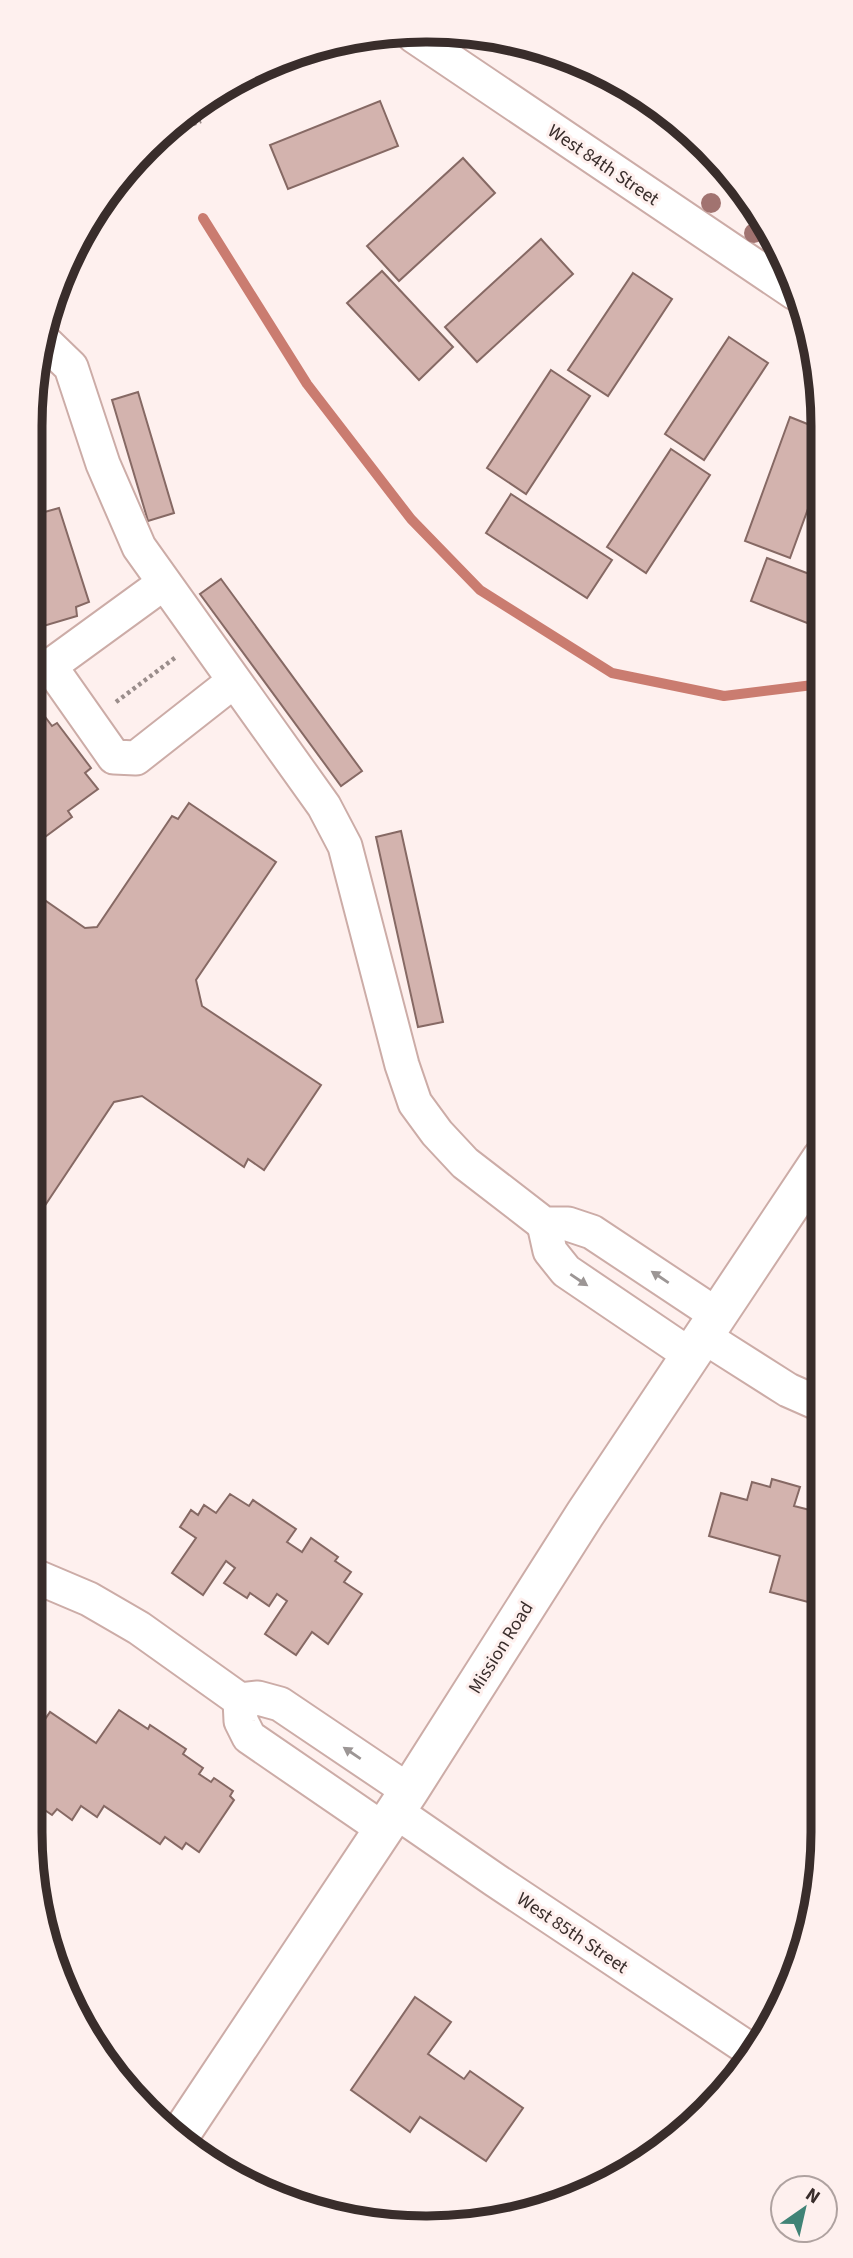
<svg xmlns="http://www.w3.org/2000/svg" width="853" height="2258" font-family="'Source Sans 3',sans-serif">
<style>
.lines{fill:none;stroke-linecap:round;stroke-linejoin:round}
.stream{stroke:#ca7c70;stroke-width:10}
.building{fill:#d3b3ae;stroke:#866964;stroke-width:2}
.minor-casing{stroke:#ccaca7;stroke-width:37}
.major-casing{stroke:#ccaca7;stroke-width:42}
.path{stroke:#9a8d8b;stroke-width:4.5;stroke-dasharray:3.5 3.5;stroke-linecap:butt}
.minor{stroke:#fff;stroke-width:33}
.major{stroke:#fff;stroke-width:38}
.tree{fill:#a17370}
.oneway{fill:#9c9695}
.labels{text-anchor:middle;stroke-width:6;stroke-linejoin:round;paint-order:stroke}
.street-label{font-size:19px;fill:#392d2b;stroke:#fef0ee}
.rim{fill:none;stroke:#392d2b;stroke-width:9}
</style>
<rect width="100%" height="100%" fill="#fef0ee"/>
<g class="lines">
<polyline class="stream" points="203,218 307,384 411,519 480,590 612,673 724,696 821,684"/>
</g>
<g class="building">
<polygon points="380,101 398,146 288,189 270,145"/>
<polygon points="463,158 495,193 399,281 367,246"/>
<polygon points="541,239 573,274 477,362 445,327"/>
<polygon points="382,271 453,347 419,380 347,303"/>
<polygon points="633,273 672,299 608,396 568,370"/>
<polygon points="729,337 768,363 704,460 665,434"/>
<polygon points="551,370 590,396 526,494 487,468"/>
<polygon points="138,392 174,513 148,521 112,400"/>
<polygon points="790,417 820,429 820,476 790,558 745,541"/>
<polygon points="671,449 710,475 646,573 607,547"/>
<polygon points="511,494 612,560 587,598 486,533"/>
<polygon points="59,508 89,602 76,607 77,616 30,630 30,516"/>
<polygon points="767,558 820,578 820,628 751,601"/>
<polygon points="221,579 362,771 341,786 200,594"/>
<polygon points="40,710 52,726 57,723 91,768 85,773 98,789 68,811 72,817 30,848 30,717"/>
<polygon points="189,803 276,862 196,980 202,1006 321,1085 264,1170 248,1159 244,1167 142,1096 114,1102 30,1228 30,890 85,928 97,927 172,816 178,819"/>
<polygon points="401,831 443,1022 418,1027 376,837"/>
<polygon points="772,1479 800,1487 794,1506 822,1513 823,1567 812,1603 770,1592 780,1556 709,1536 721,1493 747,1500 752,1482 770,1487"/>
<polygon points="230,1494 249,1506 253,1500 296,1529 287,1542 302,1552 311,1538 338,1557 335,1561 351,1572 344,1582 362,1594 328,1644 312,1632 296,1655 265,1634 287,1601 277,1594 269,1606 250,1593 247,1598 224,1583 235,1568 226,1561 203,1595 172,1573 196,1538 180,1527 191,1510 198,1515 204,1505 216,1513"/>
<polygon points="119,1710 148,1729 150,1725 186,1749 183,1754 203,1768 199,1774 211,1782 214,1778 233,1791 230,1796 234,1800 199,1852 186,1843 182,1849 165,1837 160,1844 104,1806 97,1817 81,1806 72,1820 57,1809 52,1815 30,1800 30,1741 50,1712 96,1743"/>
<polygon points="415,1997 451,2022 428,2054 464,2079 470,2071 523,2108 486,2161 420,2117 410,2132 351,2090"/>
</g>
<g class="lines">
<g class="minor-casing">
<g id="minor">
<polyline points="414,36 795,293"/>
<polyline points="41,338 71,367 103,464 139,547 324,806 345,846 402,1065 415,1103 437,1133 465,1163 544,1224 568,1224 592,1232 717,1315"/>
<polyline points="164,583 50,666 114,757 136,758 234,681"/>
<polyline points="544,1224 550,1251 566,1271 690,1355"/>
<polyline points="703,1336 788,1390 822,1405"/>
<polyline points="30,1574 89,1599 139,1628 240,1700"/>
<polyline points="395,1811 495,1880 752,2051"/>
<polyline points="383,1829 249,1737 241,1721 240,1700 258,1698 280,1704 409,1791"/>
</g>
</g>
<g class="major-casing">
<polyline id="major" points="180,2135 409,1791 585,1514 822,1158"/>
</g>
<g class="path">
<polyline points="173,131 201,121"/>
<polyline points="116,702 176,657"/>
</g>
<use href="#minor" class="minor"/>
<use href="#major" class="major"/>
</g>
<g class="tree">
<circle cx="711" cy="203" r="10"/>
<circle cx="754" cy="233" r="10"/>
</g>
<defs><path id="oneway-solid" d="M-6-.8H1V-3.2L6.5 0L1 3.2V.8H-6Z" transform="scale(1.75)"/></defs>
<g class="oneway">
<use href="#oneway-solid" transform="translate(660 1277) rotate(-146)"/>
<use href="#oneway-solid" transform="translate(579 1280) rotate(34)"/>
<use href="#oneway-solid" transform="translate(352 1753) rotate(-146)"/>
</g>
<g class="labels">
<g class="street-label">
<text transform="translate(604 164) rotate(34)" y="7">West 84th Street</text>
<text transform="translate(500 1647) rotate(-58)" y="7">Mission Road</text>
<text transform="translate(573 1932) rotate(34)" y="7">West 85th Street</text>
</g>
</g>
<path d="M0 0H853V2258H0ZM426 42H427A384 384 0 0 1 811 426V1832A384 384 0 0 1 427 2216H426A384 384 0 0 1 42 1832V426A384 384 0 0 1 426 42Z" fill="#fef0ee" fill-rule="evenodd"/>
<path class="rim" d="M426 42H427A384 384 0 0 1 811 426V1832A384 384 0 0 1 427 2216H426A384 384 0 0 1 42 1832V426A384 384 0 0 1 426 42Z"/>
<g transform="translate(804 2209) rotate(34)"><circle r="33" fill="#fef0ee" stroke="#afa2a0" stroke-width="2"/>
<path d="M0-5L12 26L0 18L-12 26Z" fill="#408376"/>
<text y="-10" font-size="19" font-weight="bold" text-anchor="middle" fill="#392d2b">N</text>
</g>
</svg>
